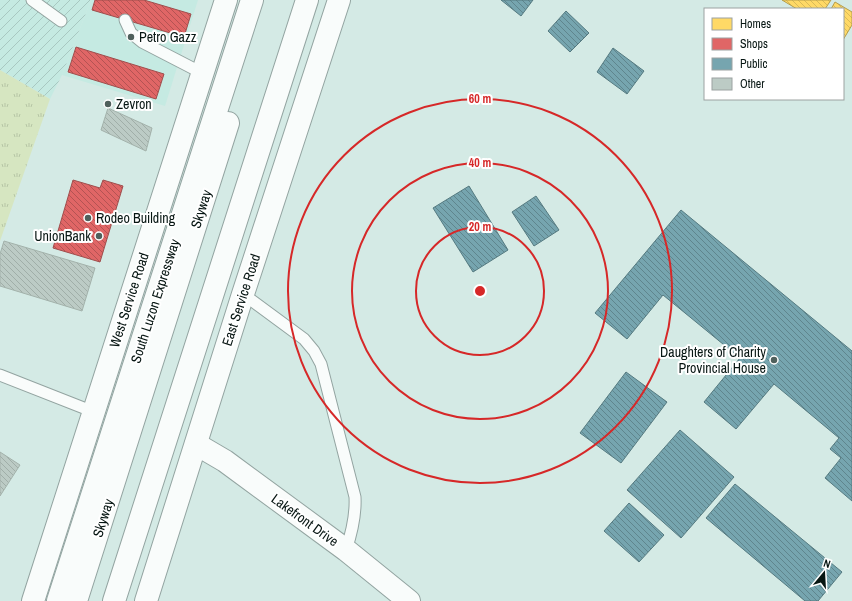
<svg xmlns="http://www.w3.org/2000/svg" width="852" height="601" font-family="'Archivo Narrow',sans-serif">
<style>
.built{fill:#c5eae2}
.industrial{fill:url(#industrial-furrows)}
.grass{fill:url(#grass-tufts)}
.homes{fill:url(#homes-back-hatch);stroke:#b59e4d}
.shops{fill:url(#shops-back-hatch);stroke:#9f4e4d}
.public{fill:url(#public-back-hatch);stroke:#557a80}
.building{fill:url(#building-back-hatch);stroke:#a3b2ab}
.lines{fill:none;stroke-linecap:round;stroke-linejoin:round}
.service-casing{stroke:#93a4a1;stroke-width:13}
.tertiary-casing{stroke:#93a4a1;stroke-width:24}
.secondary-casing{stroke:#93a4a1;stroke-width:24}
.motorway-casing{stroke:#93a4a1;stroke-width:24}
.service{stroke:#f9fcfb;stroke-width:11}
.tertiary{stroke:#f9fcfb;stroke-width:22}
.secondary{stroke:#f9fcfb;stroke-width:22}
.motorway{stroke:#f9fcfb;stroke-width:22}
.ring{fill:none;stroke:#d62828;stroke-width:2}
.poi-dot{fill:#4f605c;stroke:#fff;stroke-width:1.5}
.labels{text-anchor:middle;stroke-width:4;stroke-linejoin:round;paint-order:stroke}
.poi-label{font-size:14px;fill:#071613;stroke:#fff;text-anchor:start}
.street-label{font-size:14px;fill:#071613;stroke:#fff}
.centre{fill:#d62828;stroke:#fff;stroke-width:2}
.ring-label{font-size:12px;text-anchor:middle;font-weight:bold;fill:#d62828;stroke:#fff;stroke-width:4;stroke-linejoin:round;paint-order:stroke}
</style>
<defs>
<pattern id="industrial-furrows" width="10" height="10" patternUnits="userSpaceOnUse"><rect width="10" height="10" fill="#c5eae2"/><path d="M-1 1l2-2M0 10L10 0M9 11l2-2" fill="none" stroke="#a8c8c1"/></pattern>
<pattern id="grass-tufts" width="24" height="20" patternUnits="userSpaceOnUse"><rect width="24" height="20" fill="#d6e6c1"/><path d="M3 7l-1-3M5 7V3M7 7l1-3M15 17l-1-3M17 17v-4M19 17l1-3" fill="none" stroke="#b6c5a5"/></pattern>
<pattern id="homes-back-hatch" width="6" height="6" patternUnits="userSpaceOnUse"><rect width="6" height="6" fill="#ffd966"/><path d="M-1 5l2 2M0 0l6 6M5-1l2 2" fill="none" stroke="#d9ba58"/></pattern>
<pattern id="shops-back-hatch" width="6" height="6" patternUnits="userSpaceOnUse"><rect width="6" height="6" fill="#e06666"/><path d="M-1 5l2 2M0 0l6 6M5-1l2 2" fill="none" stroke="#b45353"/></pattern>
<pattern id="public-back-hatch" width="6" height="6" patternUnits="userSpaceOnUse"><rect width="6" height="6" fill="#76a5af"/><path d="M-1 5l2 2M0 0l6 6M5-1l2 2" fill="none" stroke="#5f858d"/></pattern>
<pattern id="building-back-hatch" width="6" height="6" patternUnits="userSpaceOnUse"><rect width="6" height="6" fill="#bccbc5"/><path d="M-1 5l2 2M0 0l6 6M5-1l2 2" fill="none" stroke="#a0aea8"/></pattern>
</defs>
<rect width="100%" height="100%" fill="#d4eae5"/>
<polygon class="built" points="91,0 198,0 165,106 62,75"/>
<polygon class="industrial" points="0,0 91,0 62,75 50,99 0,70"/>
<polygon class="grass" points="0,70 50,99 0,241"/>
<g class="homes">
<polygon points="782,0 831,0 825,9 797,9"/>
<polygon points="835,2 852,12 852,25 843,40 843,9 831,9"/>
</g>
<g class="shops">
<polygon points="95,0 144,0 191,14 184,37 92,10"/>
<polygon points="76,47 164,74 156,99 68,72"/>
<polygon points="73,180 100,188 103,180 123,186 100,262 53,248"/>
</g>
<g class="public">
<polygon points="501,0 533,0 521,16"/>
<polygon points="566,11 589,33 570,52 548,31"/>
<polygon points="613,48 644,71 627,94 597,72"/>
<polygon points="469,186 508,250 473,272 433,208"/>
<polygon points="536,196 559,230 534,246 512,212"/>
<polygon points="681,210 852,351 852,501 825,478 841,458 830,449 839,438 774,384 736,429 704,402 740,358 663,295 627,339 595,313"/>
<polygon points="626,372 667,402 621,463 580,433"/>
<polygon points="680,430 734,477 681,538 627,490"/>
<polygon points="735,484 842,572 818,601 805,601 706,518"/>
<polygon points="629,503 664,535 639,562 604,531"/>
</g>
<g class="building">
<polygon points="108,108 152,128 146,151 101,130"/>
<polygon points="4,241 95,268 82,311 0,286 0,254"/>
<polygon points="0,452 20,465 0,496"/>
</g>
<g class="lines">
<g class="service-casing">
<g id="service">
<polyline points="32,0 61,21"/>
<polyline points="125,20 131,33 142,42 202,73"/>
<path d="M243 294 304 339 314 351 321 364 355 497C356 516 352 532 346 550"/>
<polyline points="0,375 94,412"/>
</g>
</g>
<g class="tertiary-casing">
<polyline id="tertiary" points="196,444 225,461 346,550 409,601"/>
</g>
<g class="secondary-casing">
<g id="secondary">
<polyline points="33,601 226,0"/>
<polyline points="146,601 243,294 339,0"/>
</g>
</g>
<g class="motorway-casing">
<g id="motorway">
<polyline points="58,601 252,0"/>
<polyline points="76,601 228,123"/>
<polyline points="114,601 307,0"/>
</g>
</g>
<use href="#service" class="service"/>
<use href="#tertiary" class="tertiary"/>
<use href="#secondary" class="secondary"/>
<use href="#motorway" class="motorway"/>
</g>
<g class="ring">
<circle cx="480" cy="291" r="64"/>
<circle cx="480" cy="291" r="128"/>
<circle cx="480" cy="291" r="192"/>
</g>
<g class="poi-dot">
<circle cx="131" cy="37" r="4"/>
<circle cx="108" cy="104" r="4"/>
<circle cx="88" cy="218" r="4"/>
<circle cx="99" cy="236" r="4"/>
<circle cx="774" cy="360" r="4"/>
</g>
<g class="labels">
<g class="poi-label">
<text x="139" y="42">Petro Gazz</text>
<text x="116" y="109">Zevron</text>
<text x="96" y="223">Rodeo Building</text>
<text x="91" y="241" text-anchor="end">UnionBank</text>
<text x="766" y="357" text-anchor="end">Daughters of Charity<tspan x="766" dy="16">Provincial House</tspan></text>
</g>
<g class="street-label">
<text transform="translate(201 209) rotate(-72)" y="5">Skyway</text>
<text transform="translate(129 300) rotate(-72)" y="5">West Service Road</text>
<text transform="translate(241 300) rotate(-72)" y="5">East Service Road</text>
<text transform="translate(155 301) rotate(-72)" y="5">South Luzon Expressway</text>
<text transform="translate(103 518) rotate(-72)" y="5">Skyway</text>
<text transform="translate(305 520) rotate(36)" y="5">Lakefront Drive</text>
</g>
</g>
<circle cx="480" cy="291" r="6" class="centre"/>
<g class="ring-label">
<text x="480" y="103">60 m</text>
<text x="480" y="167">40 m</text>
<text x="480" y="231">20 m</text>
</g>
<rect x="704" y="8" width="140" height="92" fill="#ffffff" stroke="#9ca2a1"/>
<rect x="712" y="18" width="20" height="12" fill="#ffd966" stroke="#9ca2a1"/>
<text x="740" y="28" font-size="12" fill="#071613">Homes</text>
<rect x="712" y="38" width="20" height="12" fill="#e06666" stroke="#9ca2a1"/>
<text x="740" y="48" font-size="12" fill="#071613">Shops</text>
<rect x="712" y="58" width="20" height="12" fill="#76a5af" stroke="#9ca2a1"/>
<text x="740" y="68" font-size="12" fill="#071613">Public</text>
<rect x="712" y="78" width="20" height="12" fill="#bccbc5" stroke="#9ca2a1"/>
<text x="740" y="88" font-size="12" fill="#071613">Other</text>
<g transform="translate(824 573) rotate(18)" stroke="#ffffff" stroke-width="3" paint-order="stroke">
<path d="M0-3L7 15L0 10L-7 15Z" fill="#071613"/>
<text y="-6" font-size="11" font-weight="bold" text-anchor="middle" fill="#071613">N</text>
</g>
</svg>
